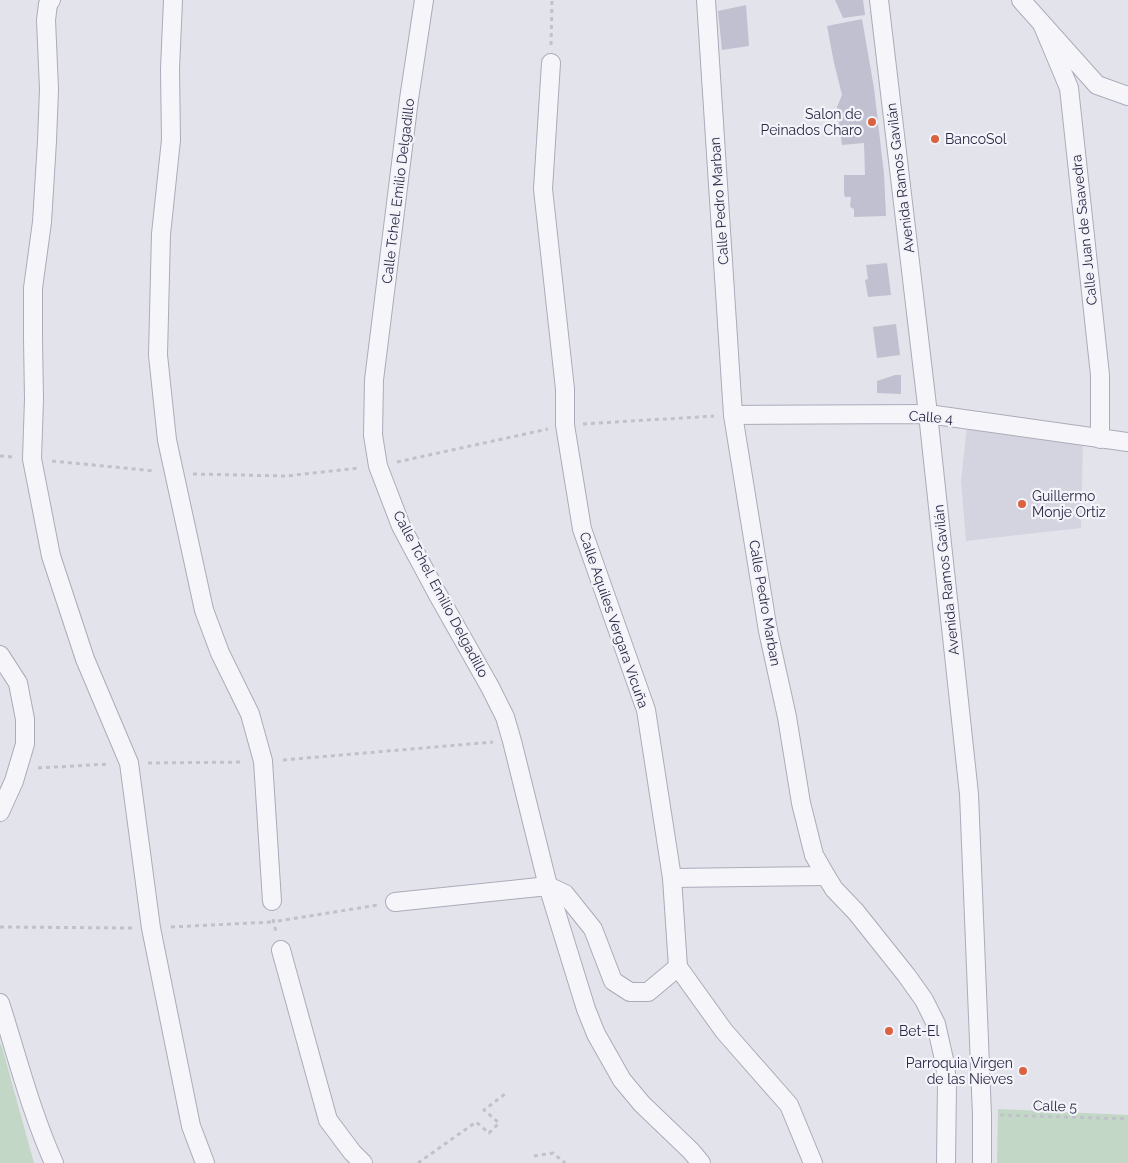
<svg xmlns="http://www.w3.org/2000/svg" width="1128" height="1163" font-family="Raleway,sans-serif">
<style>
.built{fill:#d4d4e1}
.green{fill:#c3d7c6}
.building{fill:#c0c0d0}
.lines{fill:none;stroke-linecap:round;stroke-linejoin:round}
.minor-casing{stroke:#ababba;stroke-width:20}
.path{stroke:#c1c1cb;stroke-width:3;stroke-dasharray:4 4;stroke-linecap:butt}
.minor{stroke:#f6f6fa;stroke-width:18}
.poi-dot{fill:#da623f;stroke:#f3f3f9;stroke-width:2}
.labels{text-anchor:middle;stroke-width:4.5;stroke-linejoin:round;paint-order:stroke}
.poi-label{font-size:14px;fill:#292946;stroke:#f3f3f9;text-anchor:start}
.street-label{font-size:14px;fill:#292946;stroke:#f3f3f9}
</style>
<rect width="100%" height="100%" fill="#e3e3ec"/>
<polygon class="built" points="967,427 1083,438 1081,528 966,541 961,481"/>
<g class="green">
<polygon points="0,1043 2,1047 34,1163 0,1163"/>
<polygon points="998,1109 1128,1115 1128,1163 997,1163"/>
</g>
<g class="building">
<polygon points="835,0 863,0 865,15 843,18"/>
<polygon points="746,5 749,46 722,50 718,11"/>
<polygon points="862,19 874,88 884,174 886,216 854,217 854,209 850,207 851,197 845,197 844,193 844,175 865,175 864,143 842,145 837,107 842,95 834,63 827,26"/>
<polygon points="887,263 891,295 868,297 865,280 868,279 866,265"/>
<polygon points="896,324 900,355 877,358 873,327"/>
<polygon points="895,375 901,375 901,394 877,393 877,381"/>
</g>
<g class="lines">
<g class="minor-casing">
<g id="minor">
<polyline points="51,0 48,4 46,20 49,89 47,141 42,222 33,288 33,338 34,399 32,459 51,556 85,659 129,763 151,928 191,1126 205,1163"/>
<polyline points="173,0 170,69 171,140 161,234 158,355 167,440 204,610 220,653 250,714 263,761 272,901"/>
<polyline points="424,0 409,99 374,380 373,435 378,466 401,526 438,595 490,687 505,717 512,741 548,886 586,1009 596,1034 622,1080 642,1104 691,1151 701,1163"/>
<polyline points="706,0 733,415 768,631 787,717 801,803 814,855 826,876 834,889 856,912 907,976 924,1000 936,1024 945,1064 947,1083 946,1163"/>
<polyline points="879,0 928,414 969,794 982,1115 982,1163"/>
<polyline points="1021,0 1097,85 1128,96"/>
<polyline points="1043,26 1069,88 1100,375 1100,439"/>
<polyline points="551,63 543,189 565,389 565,425 582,529 646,710 672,878 678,967 724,1031 789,1105 813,1163"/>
<polyline points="733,415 928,414 1128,442"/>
<polyline points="0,655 18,683 25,719 25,744 14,781 0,812"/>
<polyline points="672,878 826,876"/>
<polyline points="395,902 548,886 565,894 593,929 613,981 630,992 648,992 678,967"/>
<polyline points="281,950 328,1120 352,1152 363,1163"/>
<path d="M0 1003C17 1056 31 1112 54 1163"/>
</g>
</g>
<g class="path">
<polyline points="551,45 552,0"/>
<polyline points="583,424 714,416"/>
<polyline points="0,456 13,457"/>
<polyline points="52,461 155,471"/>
<polyline points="397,462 548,429"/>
<polyline points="193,474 286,476 359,468"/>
<polyline points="283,760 493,742"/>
<polyline points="148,763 244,762"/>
<polyline points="38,768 109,764"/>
<polyline points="273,919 276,932"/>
<polyline points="278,921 378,905"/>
<polyline points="0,927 132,928"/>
<polyline points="171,927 272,922"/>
<polyline points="1000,1115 1128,1119"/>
<polyline points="534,1156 553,1153 565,1163"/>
<polyline points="418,1163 476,1122 489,1133 499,1123 484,1110 505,1094"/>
</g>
<use href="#minor" class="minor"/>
</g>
<g class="poi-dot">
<circle cx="872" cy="122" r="5"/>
<circle cx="935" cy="139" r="5"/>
<circle cx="1022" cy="504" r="5"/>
<circle cx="889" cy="1031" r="5"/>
<circle cx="1023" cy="1071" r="5"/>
</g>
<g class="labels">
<g class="poi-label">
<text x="862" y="119" text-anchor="end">Salon de<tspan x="862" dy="16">Peinados Charo</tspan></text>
<text x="945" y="144">BancoSol</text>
<text x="1032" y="501">Guillermo<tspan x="1032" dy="16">Monje Ortiz</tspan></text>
<text x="899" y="1036">Bet-El</text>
<text x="1013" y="1068" text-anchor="end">Parroquia Virgen<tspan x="1013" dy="16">de las Nieves</tspan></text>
</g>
<g class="street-label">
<text transform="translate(900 178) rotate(-97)" y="5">Avenida Ramos Gavilán</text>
<text transform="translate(398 191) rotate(-83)" y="5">Calle Tchel. Emilio Delgadillo</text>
<text transform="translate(719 201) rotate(-94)" y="5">Calle Pedro Marban</text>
<text transform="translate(1084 230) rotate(-96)" y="5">Calle Juan de Saavedra</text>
<text transform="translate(931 417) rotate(4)" y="5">Calle 4</text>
<text transform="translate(946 580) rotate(-96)" y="5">Avenida Ramos Gavilán</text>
<text transform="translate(441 594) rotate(62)" y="5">Calle Tchel. Emilio Delgadillo</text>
<text transform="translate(765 603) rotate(80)" y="5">Calle Pedro Marban</text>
<text transform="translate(614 620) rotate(71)" y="5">Calle Aquiles Vergara Vicuña</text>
<text transform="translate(1055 1106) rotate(2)" y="5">Calle 5</text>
</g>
</g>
</svg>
